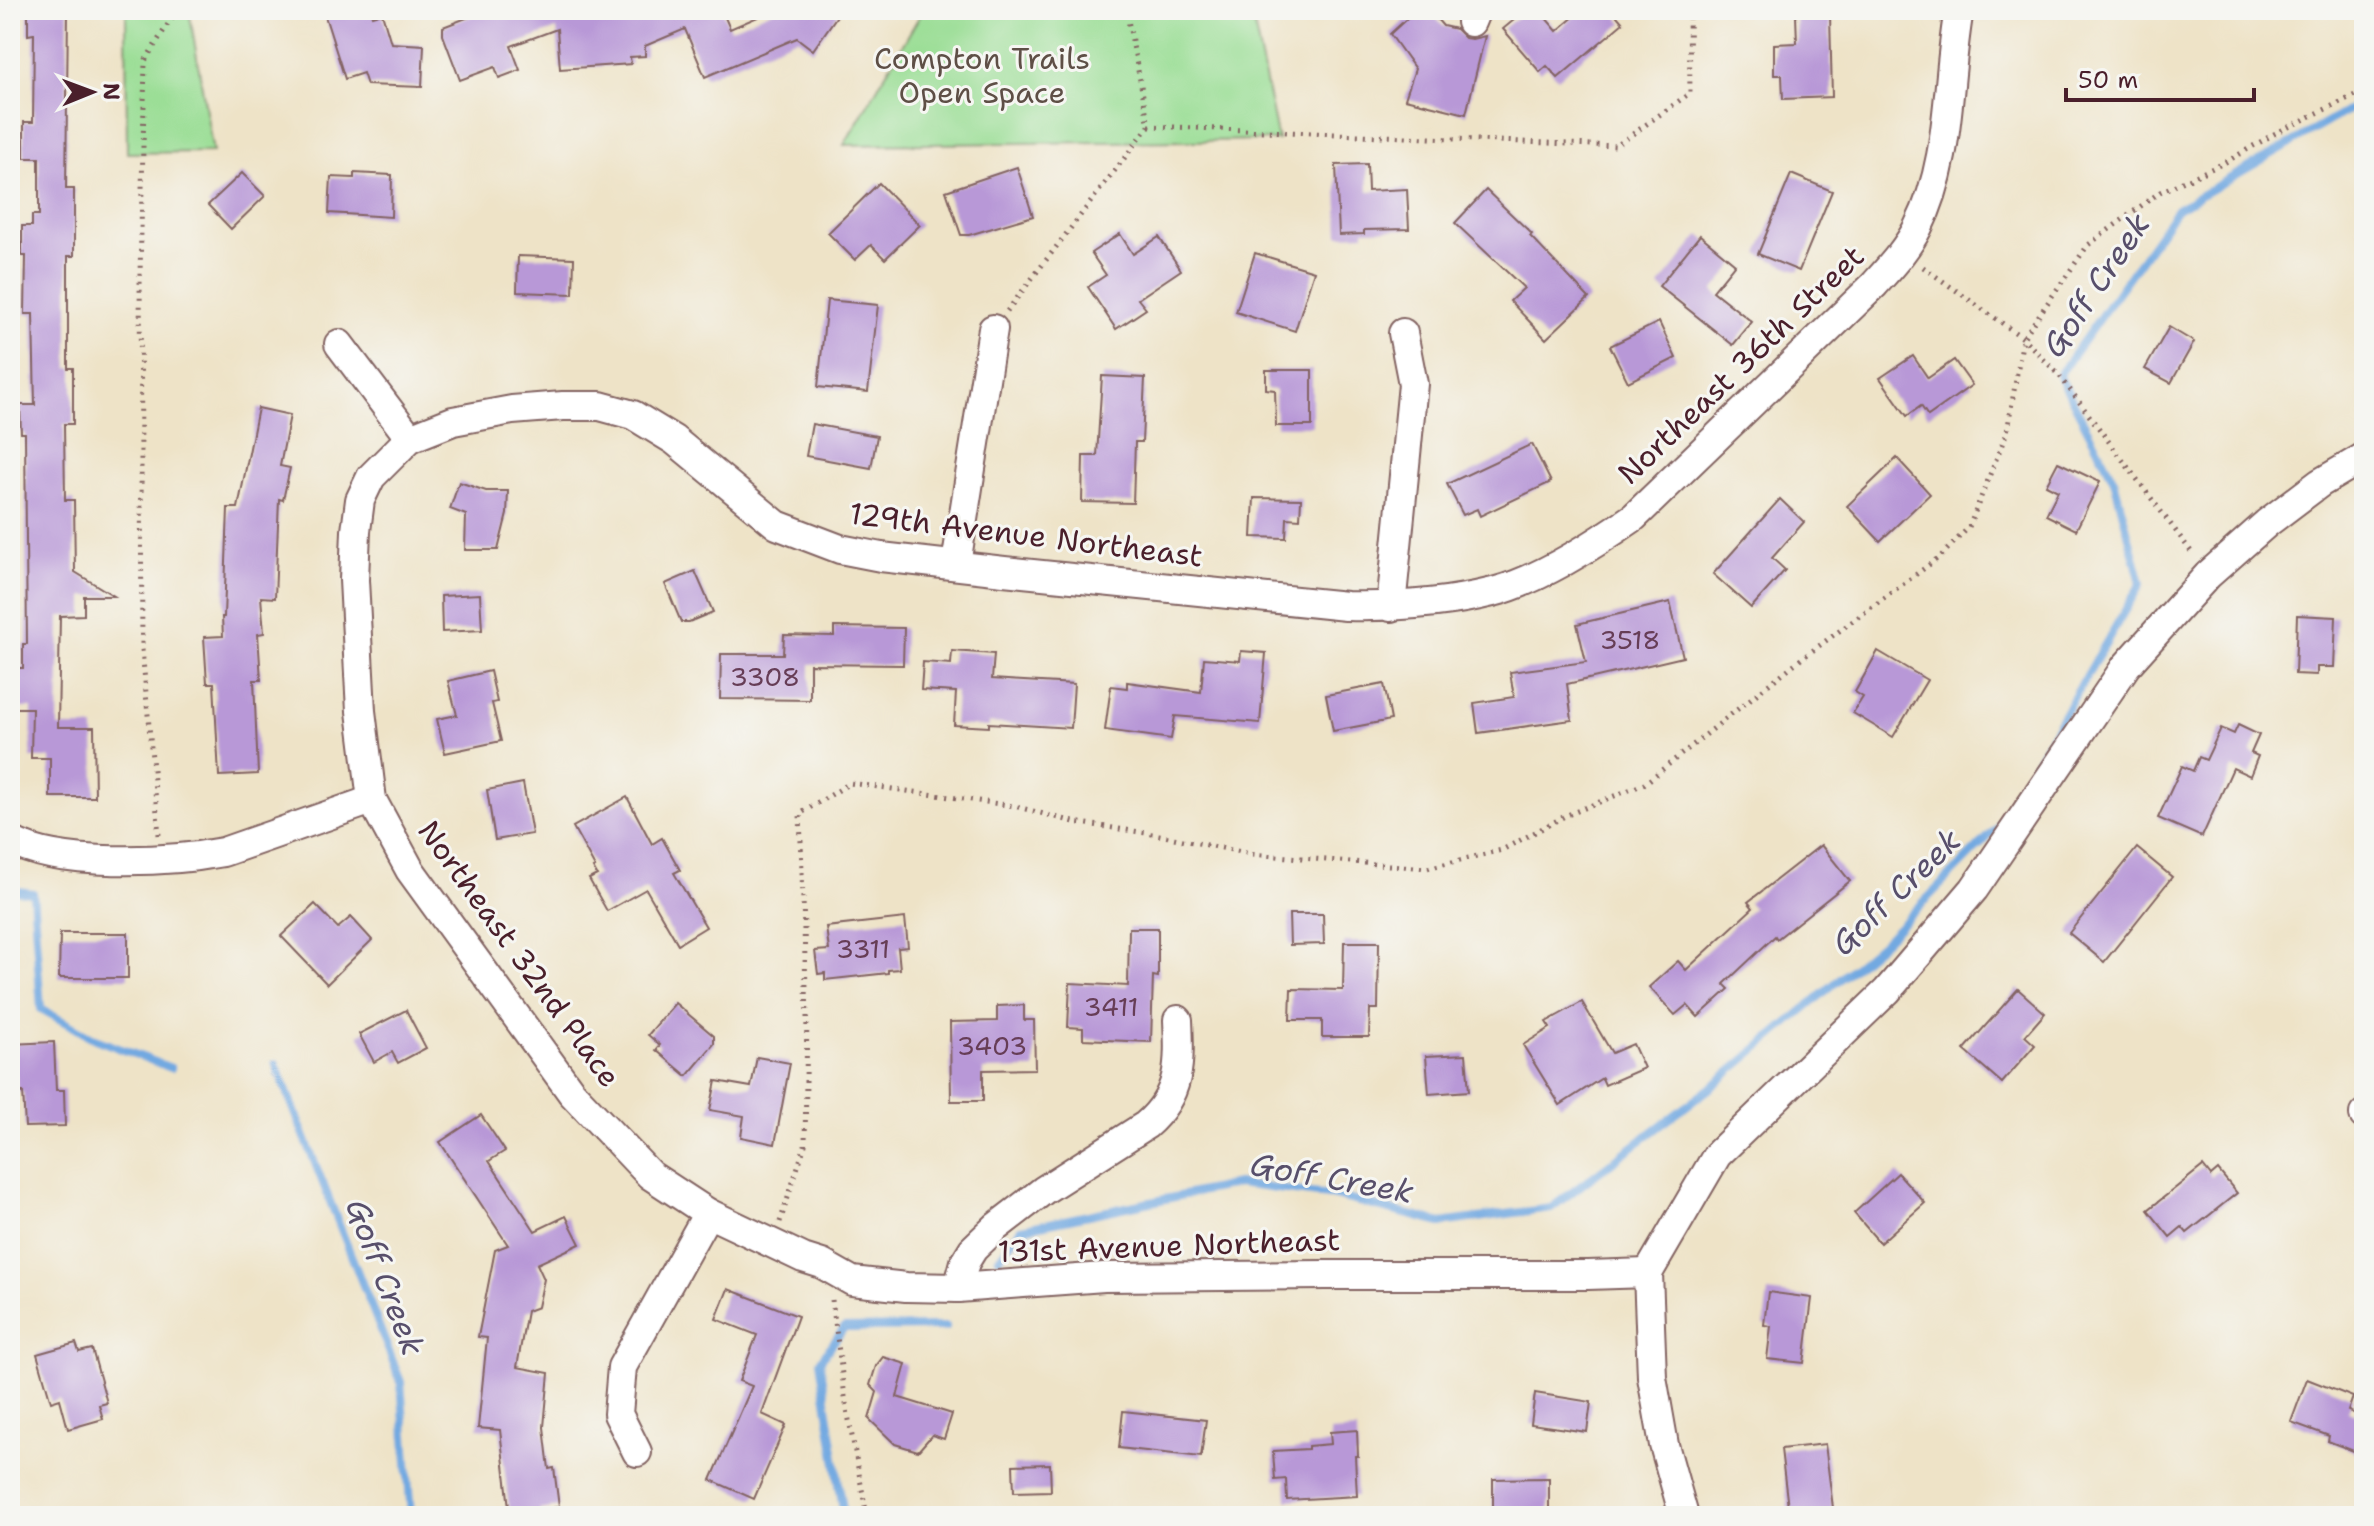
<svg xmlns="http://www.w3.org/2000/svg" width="2374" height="1526" font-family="'Shantell Sans',sans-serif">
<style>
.green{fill:#9bde96;stroke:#727e60;stroke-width:2}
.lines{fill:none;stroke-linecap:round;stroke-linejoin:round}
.stream{stroke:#72a9e1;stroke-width:8}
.building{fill:#b898d7}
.minor-casing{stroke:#836462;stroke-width:32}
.path{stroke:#836462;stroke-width:5;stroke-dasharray:2 6;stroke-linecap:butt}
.minor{stroke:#fff;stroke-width:28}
.labels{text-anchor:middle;stroke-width:6;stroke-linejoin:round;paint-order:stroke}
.number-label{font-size:26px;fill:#663d56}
.park-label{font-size:30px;fill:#5e4f46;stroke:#f6f6f2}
.street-label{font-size:30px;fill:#4a1f2b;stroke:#f6f6f2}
.water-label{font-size:32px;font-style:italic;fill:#584f6b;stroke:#f6f6f2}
</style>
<rect width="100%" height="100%" fill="#f6f6f2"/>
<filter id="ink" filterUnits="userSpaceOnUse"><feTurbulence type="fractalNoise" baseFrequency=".0125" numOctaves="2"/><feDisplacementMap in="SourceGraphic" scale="16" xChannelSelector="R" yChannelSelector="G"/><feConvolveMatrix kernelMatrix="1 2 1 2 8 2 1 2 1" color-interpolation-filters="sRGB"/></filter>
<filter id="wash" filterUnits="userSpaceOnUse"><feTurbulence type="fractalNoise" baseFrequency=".006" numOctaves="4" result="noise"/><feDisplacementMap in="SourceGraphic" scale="32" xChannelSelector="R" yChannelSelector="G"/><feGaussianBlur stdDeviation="1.8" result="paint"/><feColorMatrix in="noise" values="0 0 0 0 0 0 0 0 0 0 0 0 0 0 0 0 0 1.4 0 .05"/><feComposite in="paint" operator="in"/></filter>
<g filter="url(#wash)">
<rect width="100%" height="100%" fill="#eee3c7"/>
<g class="green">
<polygon points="126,10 189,10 213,152 127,153"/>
<polygon points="923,10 1251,10 1278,140 844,145"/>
</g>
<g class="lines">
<g class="stream">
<polyline points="10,890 33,893 41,1009 95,1039 171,1068"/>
<polyline points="276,1064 401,1382 411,1516"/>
<polyline points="999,1258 1021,1229 1237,1184 1335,1196 1441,1223 1551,1208 1713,1086 1885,941 1998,827 2141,583 2114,480 2059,375 2177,209 2364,101"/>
<polyline points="844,1516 820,1361 844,1328 946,1327"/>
</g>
</g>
<g id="blocks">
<g class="building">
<polygon points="28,10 68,10 66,189 74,189 74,256 68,256 68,368 73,368 73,424 64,424 65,500 74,500 75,572 114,596 84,596 84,615 60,616 58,727 94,727 95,797 50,797 50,758 31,758 32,708 10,708 10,682 16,682 17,668 23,668 23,644 27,644 25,433 21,433 20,405 35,405 33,314 25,314 26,256 22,256 22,226 32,226 32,215 39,215 39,158 24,158 24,122 33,122 34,34 28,35"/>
<polygon points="343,10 370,10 372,16 382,13 391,43 424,45 422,87 367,85 363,73 345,79 325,16"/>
<polygon points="487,10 600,10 591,15 591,20 663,15 660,10 730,10 723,13 730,29 774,10 841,10 813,50 797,38 705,77 685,29 645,46 645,56 630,57 631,64 560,69 557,29 511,46 520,70 499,78 495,67 460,80 443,35 443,27"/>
<polygon points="1416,10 1429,10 1443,26 1456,29 1465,38 1472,39 1485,36 1466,114 1405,99 1415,69 1390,34"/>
<polygon points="1526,10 1539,10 1557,31 1582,10 1612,10 1623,23 1558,78 1547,66 1540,72 1503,29"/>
<polygon points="1830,14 1832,97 1783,99 1782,75 1774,75 1774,44 1797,43 1796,15"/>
<polygon points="1367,164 1368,191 1407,189 1409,229 1364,230 1364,234 1339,235 1336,165"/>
<polygon points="1017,167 1033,216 969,235 961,235 946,191"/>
<polygon points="242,173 265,196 231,229 208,205"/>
<polygon points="354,173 392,175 391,217 329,213 331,177 354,178"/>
<polygon points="1791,174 1832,191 1799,271 1758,254"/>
<polygon points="879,183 920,225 885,259 871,245 855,260 828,233"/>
<polygon points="1486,190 1532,234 1530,236 1589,298 1546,339 1510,301 1524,288 1455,223"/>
<polygon points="1120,234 1133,254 1159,237 1181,270 1138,299 1146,309 1116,329 1088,287 1106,275 1091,253"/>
<polygon points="1700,235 1735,264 1713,291 1752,322 1733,345 1659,286"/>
<polygon points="1255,253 1314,271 1295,331 1236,312"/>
<polygon points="518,256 574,258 573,294 517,292"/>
<polygon points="827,300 878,305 868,392 818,387"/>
<polygon points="1659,322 1676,358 1628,382 1610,346"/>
<polygon points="2169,327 2194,342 2171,383 2145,369"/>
<polygon points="1913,356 1928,378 1954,360 1972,385 1928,416 1921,406 1907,416 1880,378"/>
<polygon points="1266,370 1312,370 1312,426 1276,426 1275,390 1266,389"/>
<polygon points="1102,376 1145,378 1142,442 1135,442 1133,503 1082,502 1083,456 1097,456"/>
<polygon points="258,408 290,415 280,466 290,468 283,500 279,499 275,598 261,597 264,633 258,634 261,680 254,680 258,774 219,776 214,683 207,683 204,637 223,636 222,617 224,617 228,508 238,508"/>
<polygon points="812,424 877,436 871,468 806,456"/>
<polygon points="1532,444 1551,482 1480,516 1477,509 1463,515 1447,484"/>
<polygon points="1897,458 1930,494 1880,541 1847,506"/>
<polygon points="2058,462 2100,482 2076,530 2046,515 2058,491 2046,485"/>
<polygon points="459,482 486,491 508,491 507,514 498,550 465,550 466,515 450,509"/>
<polygon points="1254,498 1301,499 1300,519 1287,518 1286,538 1252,537"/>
<polygon points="1780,499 1804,522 1772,558 1785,570 1751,608 1713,574"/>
<polygon points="695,571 713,612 689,622 681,622 665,584"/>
<polygon points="480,594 482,630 442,632 441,596"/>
<polygon points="1670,602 1683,657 1567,684 1572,720 1478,733 1474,703 1514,697 1510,672 1586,662 1577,624"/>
<polygon points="2297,615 2336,617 2334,667 2317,667 2317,675 2295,674"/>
<polygon points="834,627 904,628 903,665 810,664 810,700 720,699 721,654 783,654 784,635 834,636"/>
<polygon points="952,651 994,654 992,679 1074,684 1071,728 989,723 989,727 954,725 956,692 921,690 923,662 951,664"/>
<polygon points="1241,651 1266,653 1260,723 1175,716 1171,739 1105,730 1111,686 1127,688 1127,682 1201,692 1204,658 1240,661"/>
<polygon points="1878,651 1927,680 1893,737 1853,713 1863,697 1855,692"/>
<polygon points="490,671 497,702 492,703 501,741 445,753 437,719 457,715 448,681"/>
<polygon points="1384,684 1391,720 1333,731 1326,695"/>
<polygon points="2238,725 2259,735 2251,753 2258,756 2250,776 2233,768 2202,837 2158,818 2182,766 2193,771 2199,757 2206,760 2221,728 2234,734"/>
<polygon points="523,783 532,834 495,840 487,790"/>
<polygon points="627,797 652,844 662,838 680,870 674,873 706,927 678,944 646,889 607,911 589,879 597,875 593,868 595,867 573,827"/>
<polygon points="1821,845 1850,881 1777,939 1775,936 1724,984 1729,989 1698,1017 1687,1005 1675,1015 1649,987 1678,961 1686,970 1753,908 1748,902"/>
<polygon points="2137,848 2172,877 2104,962 2069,933"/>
<polygon points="315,904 338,928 351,917 372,940 327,984 281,936"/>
<polygon points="1289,914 1323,914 1324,944 1290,945"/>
<polygon points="905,918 908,947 898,948 900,969 888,970 888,973 825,980 825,973 818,974 815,951 829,950 826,927"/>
<polygon points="1129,928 1158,928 1158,977 1153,976 1151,1042 1083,1039 1083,1028 1068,1027 1070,983 1128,986"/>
<polygon points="60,933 128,933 128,978 59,978"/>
<polygon points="1344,942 1379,942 1378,1009 1370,1009 1369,1037 1322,1037 1322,1020 1290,1020 1291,989 1343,990"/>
<polygon points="2018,989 2045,1013 2025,1036 2035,1045 2002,1083 1964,1050"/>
<polygon points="1582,1002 1612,1053 1633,1044 1644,1068 1605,1085 1602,1078 1560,1105 1523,1045 1550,1028 1546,1022"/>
<polygon points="675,1003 714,1036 714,1044 687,1076 656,1050 660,1045 648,1035"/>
<polygon points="1024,1005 1024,1020 1034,1020 1035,1069 983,1070 983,1101 951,1101 950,1022 997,1021 997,1006"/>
<polygon points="406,1010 426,1048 398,1063 392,1052 374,1062 359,1034"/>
<polygon points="54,1042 56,1090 64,1090 65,1126 25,1127 23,1092 17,1092 16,1074 10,1074 10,1044"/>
<polygon points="1466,1054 1469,1091 1429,1094 1426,1056"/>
<polygon points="757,1057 790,1063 775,1144 741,1137 744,1116 710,1110 716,1081 751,1087"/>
<polygon points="481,1115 505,1151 489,1161 535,1231 566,1216 580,1244 537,1264 544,1279 538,1307 527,1311 517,1367 549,1373 544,1427 549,1469 554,1468 559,1507 539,1510 540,1516 510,1516 500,1430 478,1428 487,1338 478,1337 495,1250 508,1245 440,1142"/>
<polygon points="2203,1166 2211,1176 2218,1170 2237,1193 2187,1233 2182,1227 2170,1237 2148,1210"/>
<polygon points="1898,1173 1925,1203 1880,1243 1854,1213"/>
<polygon points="728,1289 798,1316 762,1414 786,1425 754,1499 711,1480 752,1386 739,1381 757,1335 716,1319"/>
<polygon points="1768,1292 1812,1298 1804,1363 1767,1359 1771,1326 1764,1325"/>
<polygon points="76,1343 79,1352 92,1349 107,1403 99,1405 103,1419 68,1429 60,1399 51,1402 37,1354"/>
<polygon points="883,1357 906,1364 897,1397 952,1414 944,1439 932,1435 918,1451 895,1444 869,1419 877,1392 870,1385 876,1366"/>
<polygon points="2307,1379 2353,1397 2348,1411 2364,1417 2364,1455 2328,1441 2329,1436 2291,1422"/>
<polygon points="1535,1393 1591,1402 1587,1432 1531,1424"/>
<polygon points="1123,1411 1206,1420 1201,1457 1119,1448"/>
<polygon points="1357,1430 1358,1456 1355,1456 1357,1496 1287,1500 1286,1479 1275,1480 1273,1451 1308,1449 1308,1446 1331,1444 1330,1432"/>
<polygon points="1825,1444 1834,1516 1789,1516 1781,1449"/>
<polygon points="1050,1464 1051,1491 1014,1492 1013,1465"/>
<polygon points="1549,1478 1549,1516 1493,1516 1493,1479"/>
</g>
</g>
</g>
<g filter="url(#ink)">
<use href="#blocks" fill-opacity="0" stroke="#836462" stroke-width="2"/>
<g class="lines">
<g class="minor-casing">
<g id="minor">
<polyline points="1471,22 1476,10"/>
<polyline points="339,344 410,438 371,477 360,500 356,531 354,580 361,711 372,800 410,870 572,1093 650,1175 708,1213 803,1258 822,1264 852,1281 906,1287 958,1288 1104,1277 1326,1275 1588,1275 1648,1273"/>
<path d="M410 438 453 421 512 410 563 406H600L633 415 674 440 777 525 840 549 881 557 1004 571 1346 606C1395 607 1445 604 1493 592 1540 580 1594 545 1634 517L1874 285C1890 267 1907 249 1918 227 1952 160 1946 81 1959 10"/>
<polyline points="956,564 993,329"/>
<polyline points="1391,607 1413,384 1403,333"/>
<path d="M10 840C57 868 170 862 223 852L372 800"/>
<polyline points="2364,1114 2364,1115"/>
<polyline points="1648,1273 1717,1155 1887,991 1974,889 2126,666 2208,575 2267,523 2320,483 2364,457"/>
<polyline points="1648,1273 1652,1377 1664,1445 1684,1516"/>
<path d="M958 1288 965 1262 973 1249 996 1227 1044 1190 1146 1125C1181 1095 1180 1063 1178 1020"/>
<polyline points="637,1452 618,1414 622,1367 708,1213"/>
</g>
</g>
<g class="path">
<polyline points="1149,126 1616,146 1690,93 1689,10"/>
<polyline points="1923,267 2023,338 2059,375 2193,554"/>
<polyline points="1007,311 1149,126 1126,10"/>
<polyline points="159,835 142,649 140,274 145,61 173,16 241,10"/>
<polyline points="780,1222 805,1145 807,1016 800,814 850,783 1014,806 1074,822 1159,835 1251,854 1427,868 1502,850 1565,816 1644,784 1793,665 1941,556 1969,527 2007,432 2023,338 2088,245 2160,192 2224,163 2274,134 2357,94 2364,86"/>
<polyline points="832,1300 846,1404 867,1516"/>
</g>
<use href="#minor" class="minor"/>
</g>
</g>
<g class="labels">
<g class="number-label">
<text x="1630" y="649">3518</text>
<text x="765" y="686">3308</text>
<text x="863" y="958">3311</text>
<text x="1111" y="1016">3411</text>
<text x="992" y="1055">3403</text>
</g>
<g class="park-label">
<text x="982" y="69">Compton Trails<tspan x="982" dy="34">Open Space</tspan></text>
</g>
<g class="street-label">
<text transform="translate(1741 365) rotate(-44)" y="10">Northeast 36th Street</text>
<text transform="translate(1026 535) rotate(7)" y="10">129th Avenue Northeast</text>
<text transform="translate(519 954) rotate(54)" y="10">Northeast 32nd Place</text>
<text transform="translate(1169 1246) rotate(-2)" y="10">131st Avenue Northeast</text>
</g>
<g class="water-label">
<text transform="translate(2096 285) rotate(-56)" y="11">Goff Creek</text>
<text transform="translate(1896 892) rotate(-44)" y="11">Goff Creek</text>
<text transform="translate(1332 1178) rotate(10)" y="11">Goff Creek</text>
<text transform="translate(385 1277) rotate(69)" y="11">Goff Creek</text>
</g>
</g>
<rect width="2374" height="1526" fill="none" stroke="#f6f6f2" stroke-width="40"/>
<g transform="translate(92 92) rotate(89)" stroke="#f6f6f2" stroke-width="6" paint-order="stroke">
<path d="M0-6L14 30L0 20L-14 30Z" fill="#4a1f2b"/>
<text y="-12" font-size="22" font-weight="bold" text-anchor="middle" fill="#4a1f2b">N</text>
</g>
<path d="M2066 88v12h188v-12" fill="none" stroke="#4a1f2b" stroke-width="4"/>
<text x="2078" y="88" font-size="24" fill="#4a1f2b" stroke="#f6f6f2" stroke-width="6" paint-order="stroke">50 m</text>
</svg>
